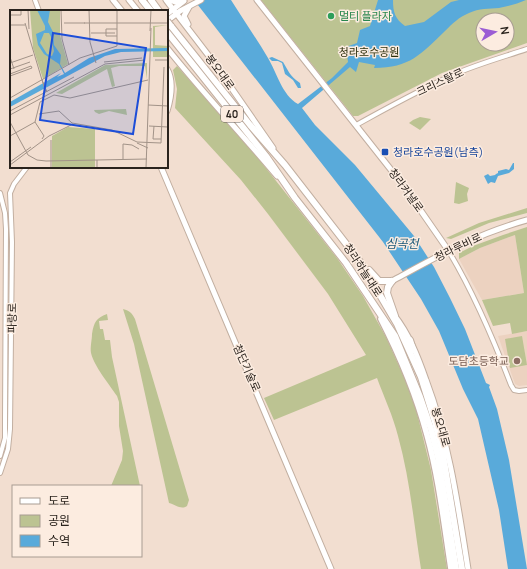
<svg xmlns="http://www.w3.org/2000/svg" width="527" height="569" font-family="Manrope,'Noto Sans KR',sans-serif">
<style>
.built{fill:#ecd2c0}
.green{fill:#bcc392;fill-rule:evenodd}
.water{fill:#59aada}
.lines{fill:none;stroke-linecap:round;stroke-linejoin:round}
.minor-casing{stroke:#c2afa1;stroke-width:6}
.tertiary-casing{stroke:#c2afa1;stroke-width:7}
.secondary-casing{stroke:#c2afa1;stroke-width:8}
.trunk-casing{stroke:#c2afa1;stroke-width:8}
.minor{stroke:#fff;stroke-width:4}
.tertiary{stroke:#fff;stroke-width:5}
.secondary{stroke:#fff;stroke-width:5.5}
.trunk{stroke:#fff;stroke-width:6}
.trunk-bridge-casing{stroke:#c2afa1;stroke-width:8;stroke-linecap:butt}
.trunk-bridge{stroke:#fff;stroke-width:6}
.leisure-dot{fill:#2e9e5b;stroke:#fcece0;stroke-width:1.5}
.transit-dot{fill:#1a4fb4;stroke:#fcece0;stroke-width:1.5}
.education-dot{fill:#8d6e63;stroke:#fcece0;stroke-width:1.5}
.labels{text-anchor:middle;stroke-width:3;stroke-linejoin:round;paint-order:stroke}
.shield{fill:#fcece0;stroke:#695f58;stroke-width:1}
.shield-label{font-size:10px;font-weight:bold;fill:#2a231d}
.leisure-label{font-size:11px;fill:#27864d;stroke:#fcece0;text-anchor:start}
.park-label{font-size:11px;fill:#2d300d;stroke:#fcece0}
.street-label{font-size:11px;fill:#2a231d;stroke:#fcece0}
.transit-label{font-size:11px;fill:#164399;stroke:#fcece0;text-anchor:start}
.education-label{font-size:11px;fill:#785e54;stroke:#fcece0;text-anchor:end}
.water-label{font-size:12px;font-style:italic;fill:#185677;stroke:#fcece0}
.inset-road{fill:none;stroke:#a29388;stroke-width:1}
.view{fill:#1d4ed8;fill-opacity:0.15;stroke:#1d4ed8;stroke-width:2}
.inset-edge{fill:none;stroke:#2a231d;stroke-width:2}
</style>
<rect width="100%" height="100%" fill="#f2ded0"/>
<g class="built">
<polygon points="515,235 524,293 482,300 459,259 480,248"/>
<polygon points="527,331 527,385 519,386 515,384 498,336"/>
</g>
<g class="green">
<path d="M261 0H527V43L442 73 358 116H353ZM483 20H507V44H483Z"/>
<path d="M177 66 254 153 337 258 363 296 386 337 405 379 416 409 431 470 447 569H421C414 525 410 479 398 436 393 416 384 397 377 378L274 420 264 398 366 355 328 294 268 214 241 180 175 108 177 89 173 70Z"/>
<polygon points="420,117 431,119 420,130 409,123 413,120"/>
<polygon points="456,182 469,188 467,194 468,201 459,204 454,203"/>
<polygon points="527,208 527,213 489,223 451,239 446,238 479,223"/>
<polygon points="527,227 527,331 512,334 510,323 493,326 482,300 524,293 515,235 480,248 459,259 459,253 473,246 503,235"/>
<path d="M123 309C130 311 132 313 135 319L189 500 187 506C181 510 176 505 169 503L134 344Z"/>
<path d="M107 314 108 320 99 321 100 329H103L105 340H110L112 357 140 486H111L122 460 123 451 119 426V402L117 396C109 384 94 366 91 353 90 347 92 340 92 334 94 322 96 318 107 314Z"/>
<polygon points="522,336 527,365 510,368 505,339"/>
</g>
<g class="water">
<path d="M194 0H231C243 19 256 38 268 58 277 73 282 95 298 104L332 78 348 62 346 47 357 43 360 30 370 26 378 0H393C393 12 395 19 405 26L424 22 451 2 459 0H526C517 4 508 6 499 8 489 9 479 8 469 13 459 17 452 24 445 31 421 54 410 68 374 68L375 65 359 62 356 72 350 67 302 108 315 125 355 165 414 236 434 267 450 298 465 329 486 383 490 385 489 387 497 409 509 460 527 569H508L499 510 478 419 463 389 439 331 421 299 383 242Z"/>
<path d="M272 57 283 62C289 72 290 76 300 83L301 88H298L293 80 285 74 282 63 278 61H272L269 58Z"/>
<polygon points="513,163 514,163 514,169 509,173 498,176 495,183 491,182 488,184 484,176 488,174 490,176 495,175 496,174 498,173 498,171 506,169 509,170"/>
</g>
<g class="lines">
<g class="minor-casing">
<g id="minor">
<polyline points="35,0 39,11"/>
<path d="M356 125C389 107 421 89 455 74 478 64 503 57 527 49"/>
<polyline points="0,193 5,213 6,229 5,421 5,438 0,456"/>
<path d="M448 250C474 293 493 338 511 385L514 390 519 391 527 390"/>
<polyline points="0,473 8,449 10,429 12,242 10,193 14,184 27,167"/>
</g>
</g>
<g class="tertiary-casing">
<g id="tertiary">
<polyline points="113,0 122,11"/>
<polyline points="129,0 138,11"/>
<polyline points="166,0 212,60 273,148"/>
<polyline points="170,0 175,2 183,1"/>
<polyline points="257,0 403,185 448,250"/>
<polyline points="167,14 184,1"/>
<polyline points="167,21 180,11 201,0"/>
<polyline points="188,24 184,16 189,7"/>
<path d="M167 48C202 92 241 133 277 176"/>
<path d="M167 69C174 81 171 98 167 111"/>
<polyline points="161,167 331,569"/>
<path d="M392 281C438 256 476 234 527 220"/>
<path d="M394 315C409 334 418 357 426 380 449 441 458 505 468 569"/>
</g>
</g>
<g class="secondary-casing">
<path id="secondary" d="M381 319C400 356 416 394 427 435 439 478 444 524 451 569"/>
</g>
<g class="trunk-casing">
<g id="trunk">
<polyline points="142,0 151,11"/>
<polyline points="151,0 159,11"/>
<polyline points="171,26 250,125 285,165 361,263 397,324 421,377 435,422 443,455 462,569"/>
<polyline points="167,32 266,156 295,198 346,263 395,336 420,397 431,429 438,457 456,569"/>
<polyline points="369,270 379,281 392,281"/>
<polyline points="392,281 388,287 387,293 395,316"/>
<polyline points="410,340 413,350"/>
</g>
</g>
<use href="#minor" class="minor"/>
<use href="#tertiary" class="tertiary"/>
<use href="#secondary" class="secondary"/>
<use href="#trunk" class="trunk"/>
<g class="trunk-bridge-casing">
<polyline id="trunk-bridge" points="167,21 171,26"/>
</g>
<use href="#trunk-bridge" class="trunk-bridge"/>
</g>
<circle class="leisure-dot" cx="331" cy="16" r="4"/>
<rect class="transit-dot" x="381" y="148" width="8" height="8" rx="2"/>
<circle class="education-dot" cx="517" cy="361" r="4"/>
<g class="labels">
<rect class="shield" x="221" y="106" width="22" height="16" rx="3"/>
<g class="shield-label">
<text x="232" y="118">40</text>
</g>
<g class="leisure-label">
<text x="339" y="20">멀티 플라자</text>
</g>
<g class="park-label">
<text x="369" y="56">청라호수공원</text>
</g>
<g class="street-label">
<text transform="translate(220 72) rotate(54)" y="4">봉오대로</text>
<text transform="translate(440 82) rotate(-25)" y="4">크리스탈로</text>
<text transform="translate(406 190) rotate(54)" y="4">청라커낼로</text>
<text transform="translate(458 247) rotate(-26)" y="4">청라루비로</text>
<text transform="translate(363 270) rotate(57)" y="4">청라하늘대로</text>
<text transform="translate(12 318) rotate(-89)" y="4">파랑로</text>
<text transform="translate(247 368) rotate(66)" y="4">첨단기술로</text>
<text transform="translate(441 427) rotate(74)" y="4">봉오대로</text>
</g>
<g class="transit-label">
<text x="393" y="156">청라호수공원(남측)</text>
</g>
<g class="education-label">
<text x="509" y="365">도담초등학교</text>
</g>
<g class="water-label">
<text x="402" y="248">심곡천</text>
</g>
</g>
<g transform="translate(10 10)">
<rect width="158" height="158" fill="#f2ded0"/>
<path d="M20 0H50V25L58 54 33 69 23 38ZM158 15 145 17V35L158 36V47H143V16ZM137 53V69L135 56H109L101 58 105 76 102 77 97 59 52 84 46 83 95 55ZM116 99 117 105 99 101 89 104 85 102 84 100ZM58 117 85 119V158H42V126Z" fill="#bcc392"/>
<path d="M27 0H40L38 12 43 22 44 35 51 45 50 54 55 63 79 48 105 39 158 38V41L111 42 95 46 0 97V92L51 63 47 67 54 64 49 54 34 44 28 35 26 24 35 20V16ZM34 23H39L41 27 44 41 42 46 37 44 30 33Z" fill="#59aada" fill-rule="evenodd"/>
<path class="inset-road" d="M18 0 19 19M51 0 52 29 59 55M79 0 80 32 86 53M0 5H11V0M15 13 32 70M54 13H75M74 13H158M0 15H15M107 19H96V26H107M140 21 141 0M81 23H105M0 47 4 59M145 50H158M94 52 132 48M0 53 23 45M0 59 20 52M0 64 21 56M0 66 22 58 21 56M36 82 32 70 37 82M0 88 70 48 107 36V0M138 95 158 96M0 101 64 67M29 104 49 101 62 113 102 120 127 132 151 133 154 57M0 105 95 54 135 50M0 112 18 145 27 150 36 151M25 112 34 126 32 129M139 116 158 117M144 116 143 129H151M0 126 25 112 30 92 44 85 60 88 138 70M41 130V158M127 133 138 138M113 149V134L122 135 129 139M36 151 87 150M0 152 21 137M0 155 39 126 63 114M87 158V150L137 149M136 158 141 18"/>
<path class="view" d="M43 23 136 38 123 124 30 110Z"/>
<rect width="158" height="158" class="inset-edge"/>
</g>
<rect x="12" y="485" width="130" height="72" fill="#fcece0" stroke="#a89c92"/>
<rect x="20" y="498" width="20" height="6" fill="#ffffff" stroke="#a89c92"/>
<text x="48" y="505" font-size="12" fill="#2a231d">도로</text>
<rect x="20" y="515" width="20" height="12" fill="#bcc392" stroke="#a89c92"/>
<text x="48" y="525" font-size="12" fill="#2a231d">공원</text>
<rect x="20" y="535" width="20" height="12" fill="#59aada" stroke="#a89c92"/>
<text x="48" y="545" font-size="12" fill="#2a231d">수역</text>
<g transform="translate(495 32) rotate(81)"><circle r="19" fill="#fcece0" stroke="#a89c92"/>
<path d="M0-3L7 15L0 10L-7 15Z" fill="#9b5dd4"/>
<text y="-6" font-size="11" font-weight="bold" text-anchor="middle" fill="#2a231d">N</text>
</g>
</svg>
